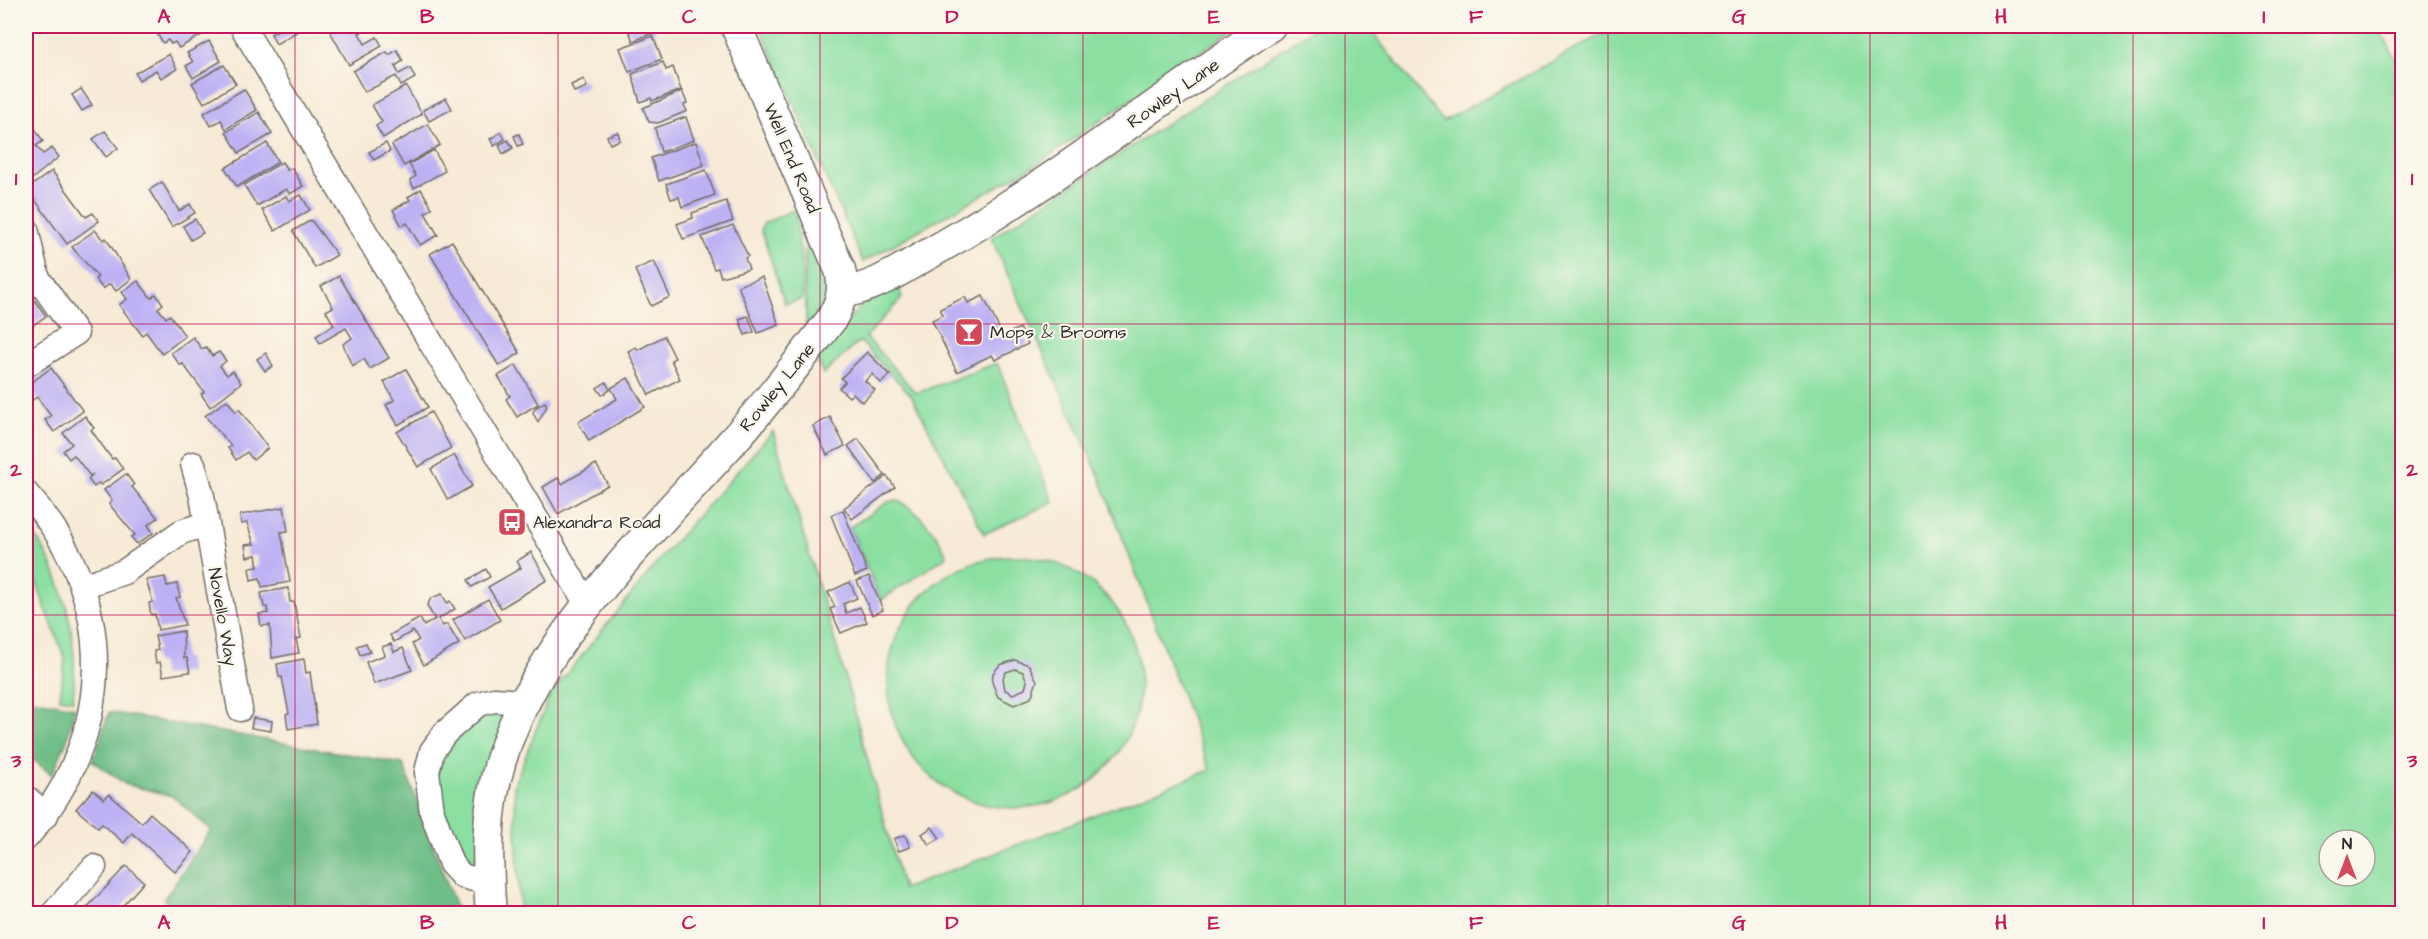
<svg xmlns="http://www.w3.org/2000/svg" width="2428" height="939" font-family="'Architects Daughter',sans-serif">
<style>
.green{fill:#8adfa1;stroke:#5a8566;stroke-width:1.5;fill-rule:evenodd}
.forest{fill:#6fbe87;stroke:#4d7459;stroke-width:1.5}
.building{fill:#bdb1f4;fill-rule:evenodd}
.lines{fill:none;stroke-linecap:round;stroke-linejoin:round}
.minor-casing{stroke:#726e67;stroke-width:27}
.tertiary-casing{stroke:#726e67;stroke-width:33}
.minor{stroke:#fff;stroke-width:24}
.tertiary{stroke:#fff;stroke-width:30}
.grid{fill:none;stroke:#c2185b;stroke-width:1.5;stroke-opacity:0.55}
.labels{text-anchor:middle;stroke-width:4.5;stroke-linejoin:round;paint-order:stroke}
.street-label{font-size:18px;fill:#2b2b2b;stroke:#fbf7ec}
.poi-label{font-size:18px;fill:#2b2b2b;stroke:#fbf7ec;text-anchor:start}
.neatline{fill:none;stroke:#c2185b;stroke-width:2}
.grid-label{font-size:20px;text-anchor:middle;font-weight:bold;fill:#c2185b}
</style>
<rect width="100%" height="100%" fill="#fbf7ec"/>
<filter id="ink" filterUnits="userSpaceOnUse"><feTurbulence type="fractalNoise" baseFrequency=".0167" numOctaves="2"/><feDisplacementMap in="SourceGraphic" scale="12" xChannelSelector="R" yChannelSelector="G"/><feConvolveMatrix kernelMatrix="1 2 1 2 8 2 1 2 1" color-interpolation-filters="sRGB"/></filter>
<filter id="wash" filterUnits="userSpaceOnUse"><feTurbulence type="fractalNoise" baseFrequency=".008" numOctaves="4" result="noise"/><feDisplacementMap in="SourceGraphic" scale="24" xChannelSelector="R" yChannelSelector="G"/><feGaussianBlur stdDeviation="1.35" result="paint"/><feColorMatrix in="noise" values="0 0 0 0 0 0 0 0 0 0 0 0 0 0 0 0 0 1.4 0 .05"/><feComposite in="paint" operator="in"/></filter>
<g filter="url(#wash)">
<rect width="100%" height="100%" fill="#f7ead6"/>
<g class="green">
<polygon points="760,26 1238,26 1037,164 863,262"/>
<path d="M1317 26H1367L1443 121 1618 26H2380L2377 27 2398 62 2402 60V913H520L514 785 550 695 660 559 773 431 841 662 903 889 1210 770 1100 478 991 238ZM2329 840H2365V876H2329Z"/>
<polygon points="791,211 795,211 803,276 803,299 785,304 761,229 764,223"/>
<polygon points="799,211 825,260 832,295 812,328 806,325 805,245"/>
<polygon points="890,286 899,286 902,298 866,337 916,393 997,363 1053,502 984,534 911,395 860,341 823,374 815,356 864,303"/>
<path d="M895 500C917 508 939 535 947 556L881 600 850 527 888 502Z"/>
<path d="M26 525C34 532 41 545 47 555 70 601 78 649 73 700L60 698 65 659 26 556Z"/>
<circle cx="1014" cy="682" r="126"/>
<path d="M484 712H501L504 715 475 866 464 865C453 836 424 779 444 750 454 736 471 724 484 712Z"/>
</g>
<g class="forest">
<polygon points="26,698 75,707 67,740 52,775 26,754"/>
<polygon points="109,712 403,764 458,913 160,913 167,902 164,899 211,830 172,796 125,784 93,761"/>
</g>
<g id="blocks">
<g class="building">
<polygon points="171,26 200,26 205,33 179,48 175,42 171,44 168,40 163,43 157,34"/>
<polygon points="285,26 301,26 303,28 276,44 271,34"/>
<polygon points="327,26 366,26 368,28 359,33 365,44 377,37 382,46 349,65"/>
<polygon points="465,26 479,26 480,28 469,33"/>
<polygon points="627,26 654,26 656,32 633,41"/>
<polygon points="653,36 662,59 629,72 620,48"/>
<polygon points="209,41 221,61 193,78 186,66 193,62 187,53"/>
<polygon points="397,50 403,61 395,66 399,74 410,68 415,78 401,86 396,76 365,92 353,71 387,52 389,55"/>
<polygon points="169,54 177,69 161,78 156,70 139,80 135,73"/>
<polygon points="663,62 666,70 673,67 681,90 652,101 651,98 640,102 632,74"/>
<polygon points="224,65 236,84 204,103 192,83"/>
<polygon points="584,79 587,87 574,92 571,85"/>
<polygon points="406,86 422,114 383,138 376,126 382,122 372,105"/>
<polygon points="81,89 92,105 82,111 72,95"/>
<polygon points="244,89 257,110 226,129 221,120 211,126 204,113"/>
<polygon points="682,91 687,103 684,105 687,111 658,123 649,122 643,108"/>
<polygon points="446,98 452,109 429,121 423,110"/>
<polygon points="259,112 272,134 239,153 226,132"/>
<polygon points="686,117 694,140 661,152 655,128"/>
<polygon points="31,123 43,141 36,146 43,154 52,148 59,157 27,183 26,127"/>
<polygon points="428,124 440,145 404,166 392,145"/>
<polygon points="105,131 118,148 106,157 93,139"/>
<polygon points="501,132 505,139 494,146 490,139"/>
<polygon points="618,132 620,140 610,144 607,136"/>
<polygon points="519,134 523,144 518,146 514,136"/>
<polygon points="508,140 513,148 503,154 499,145"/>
<polygon points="696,142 704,165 659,181 651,158"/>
<polygon points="267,143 278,162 237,187 225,168"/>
<polygon points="386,143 390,151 374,160 369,152"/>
<polygon points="434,150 445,171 414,188 410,180 416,176 409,164"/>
<polygon points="282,162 287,170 292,168 303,186 290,194 286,189 257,206 244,185"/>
<polygon points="706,170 715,195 682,207 679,197 671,199 666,184"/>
<polygon points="52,171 86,217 93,213 99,221 67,244 27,189"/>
<polygon points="162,182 179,211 190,204 195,213 172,227 149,190"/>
<polygon points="421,189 432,208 425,213 438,235 420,245 407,223 402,226 393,210 410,200 408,197"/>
<polygon points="301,195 310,210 275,231 262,210 286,196 289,201"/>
<polygon points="726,201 733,221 683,239 677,224 693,218 692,213"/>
<polygon points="195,219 203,233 191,240 183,226"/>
<polygon points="311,220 337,255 315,268 293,231"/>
<polygon points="733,225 748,256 745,258 749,269 721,277 718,268 714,269 702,237"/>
<polygon points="95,230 103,240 106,238 131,279 116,291 110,284 103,289 95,279 98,277 72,247"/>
<polygon points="452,241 520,353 499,366 430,254"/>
<polygon points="654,261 670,297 651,306 635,270"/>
<polygon points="339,276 389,358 370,369 364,359 352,366 343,344 352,338 346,328 320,343 316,336 334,325 326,311 333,307 321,286"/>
<polygon points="762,277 779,325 758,333 738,286"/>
<polygon points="138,281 151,298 156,294 163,304 158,308 166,318 170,315 185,336 162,354 146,332 142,335 119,305 127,299 122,292"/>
<polygon points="26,288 46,316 26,330"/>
<polygon points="983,296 1003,336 1020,328 1028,344 995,360 992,355 957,372 932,320 943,315 940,309 965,297 968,303"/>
<polygon points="748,316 754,332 745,335 739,319"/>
<polygon points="664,336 675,358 671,360 680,379 649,395 628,351 636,347 638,350"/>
<polygon points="193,337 202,349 206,347 212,356 219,352 226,361 220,366 227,375 233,371 241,383 210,407 201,394 204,392 183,364 180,365 171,353"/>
<polygon points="867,352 890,375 881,383 872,374 865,381 875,390 862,402 853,393 849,397 839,388 845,382 841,378"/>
<polygon points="266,353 273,366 265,371 257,359"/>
<polygon points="516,365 538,404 517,417 506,399 510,396 498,376"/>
<polygon points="51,368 83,411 54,432 45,420 51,416 37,397 31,401 26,394 28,385"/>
<polygon points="406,369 428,407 398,425 386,405 394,400 384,382"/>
<polygon points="628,378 645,407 589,441 578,422 617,399 611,388"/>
<polygon points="606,382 610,390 602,395 597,388"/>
<polygon points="227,400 236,412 239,409 268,448 253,460 247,452 236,460 228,448 231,446 205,416"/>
<polygon points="545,402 547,406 538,422 533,413 535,408"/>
<polygon points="431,412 451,448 418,467 397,432"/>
<polygon points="85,416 94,428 91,430 112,459 115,458 123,469 101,485 99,483 94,487 88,479 93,474 90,476 74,455 69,459 63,451 72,444 63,433"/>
<polygon points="830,417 845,446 827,455 813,426"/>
<polygon points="858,439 885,475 875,483 848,446"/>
<polygon points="454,455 472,486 448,500 431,469"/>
<polygon points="596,464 608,485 558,514 543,487 558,478 562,484"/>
<polygon points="126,474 134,485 132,487 158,518 148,525 153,533 137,544 131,537 135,535 109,504 112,501 104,490"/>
<polygon points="887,476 895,487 852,519 844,508"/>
<polygon points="284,507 288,531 281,532 290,582 262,587 260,578 251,580 249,568 258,567 256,555 247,557 245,545 254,544 247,523 241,524 240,515"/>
<polygon points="843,510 867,571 855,576 831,515"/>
<polygon points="531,552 547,580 501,608 488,587 521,568 517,561"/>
<polygon points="486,569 490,577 472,587 468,580"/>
<polygon points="869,576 883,610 872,615 857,581"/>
<polygon points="165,577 167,586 177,584 180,597 176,598 185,625 158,630 155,614 151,615 149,603 153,602 146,580"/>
<polygon points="850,582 857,598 843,604 846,613 860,607 867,622 841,633 830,609 835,607 828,592"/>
<polygon points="288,588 290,602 294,602 301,638 296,639 299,653 272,658 270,625 261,626 259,614 268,613 267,607 264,607 261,593"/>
<polygon points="442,594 447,603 450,601 455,609 438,619 443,626 447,624 459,644 424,665 412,644 419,640 413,631 394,642 390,635 420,618 424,626 435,619 427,606 431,598"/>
<polygon points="488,599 500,620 465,641 453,620"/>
<polygon points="26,623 31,624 29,638 33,639 28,675"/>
<polygon points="183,631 184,658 187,658 190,672 163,676 160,662 156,663 154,651 158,650 155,636"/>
<polygon points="366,643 370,652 360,655 357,646"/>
<polygon points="391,644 394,652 403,648 412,670 374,684 366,662 385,655 382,647"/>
<polygon points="304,659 306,673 310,672 317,724 288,729 286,714 289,713 282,677 279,677 277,664"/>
<path d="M1015 660 1029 665 1037 681 1031 698 1014 705 998 697 992 682 993 673 1000 665ZM1015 669 1023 672 1027 681 1025 689 1013 694 1005 690 1003 678 1006 672Z"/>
<polygon points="253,718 272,721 271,731 251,728"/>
<polygon points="93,790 104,799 109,794 142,823 150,813 193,852 175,872 132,833 124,843 102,824 98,828 76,809"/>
<polygon points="932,827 940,838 929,845 922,834"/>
<polygon points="905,835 910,847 899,851 894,839"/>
<polygon points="126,866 144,882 118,911 121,914 81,914"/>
</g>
</g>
</g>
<g filter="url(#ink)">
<use href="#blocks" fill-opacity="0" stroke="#726e67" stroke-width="1.5"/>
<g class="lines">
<g class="minor-casing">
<g id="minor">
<polyline points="242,26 587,604"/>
<polyline points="26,229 37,277 76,333 26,365"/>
<polyline points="193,464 202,496 240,709"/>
<path d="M26 493C119 595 117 736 26 838"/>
<polyline points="82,586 124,572 181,532 206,524"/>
<polyline points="26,798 46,815"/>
<polyline points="489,883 462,876 451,864 432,812 427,772 432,751 445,733 478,704 494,700 524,702"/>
<polyline points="53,914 94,867"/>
</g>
</g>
<g class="tertiary-casing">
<g id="tertiary">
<path d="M844 292C876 288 906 266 934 251 1052 184 1158 100 1270 26"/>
<path d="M491 914C487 862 485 811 501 760 538 638 648 537 731 443 767 404 799 361 831 320 841 302 845 290 840 270L736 26"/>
</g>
</g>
<use href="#minor" class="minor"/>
<use href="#tertiary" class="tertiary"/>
</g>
</g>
<path class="grid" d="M295 26V914M558 26V914M820 26V914M1083 26V914M1345 26V914M1608 26V914M1870 26V914M2133 26V914M26 324H2402M26 615H2402"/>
<defs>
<g id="bar-square" transform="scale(1.5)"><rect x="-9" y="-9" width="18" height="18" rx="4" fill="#d1495b" stroke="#fbf7ec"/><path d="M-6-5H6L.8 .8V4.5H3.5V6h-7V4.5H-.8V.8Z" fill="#fff"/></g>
<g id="bus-square" transform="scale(1.5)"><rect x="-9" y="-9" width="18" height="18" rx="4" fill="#d1495b" stroke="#fbf7ec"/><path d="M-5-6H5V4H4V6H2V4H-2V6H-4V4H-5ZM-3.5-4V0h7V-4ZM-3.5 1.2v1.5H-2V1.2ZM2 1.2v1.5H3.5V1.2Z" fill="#fff"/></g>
</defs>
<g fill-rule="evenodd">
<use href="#bar-square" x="969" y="332"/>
<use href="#bus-square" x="512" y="522"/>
</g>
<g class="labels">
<g class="street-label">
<text transform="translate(1173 93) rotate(-35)" y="6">Rowley Lane</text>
<text transform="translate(792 158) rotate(67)" y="6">Well End Road</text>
<text transform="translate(777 387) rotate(-51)" y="6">Rowley Lane</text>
<text transform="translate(223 617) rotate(80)" y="6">Novello Way</text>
</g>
<g class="poi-label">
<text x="990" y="338">Mops &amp; Brooms</text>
<text x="533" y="528">Alexandra Road</text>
</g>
</g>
<rect width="2428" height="939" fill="none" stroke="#fbf7ec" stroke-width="66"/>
<g transform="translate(2347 858)"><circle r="28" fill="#fbf7ec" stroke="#a8a59f" stroke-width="1.5"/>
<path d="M0-4.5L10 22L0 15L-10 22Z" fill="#d1495b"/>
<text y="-9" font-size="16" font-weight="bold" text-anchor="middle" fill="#2b2b2b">N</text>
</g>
<rect x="33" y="33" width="2362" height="873" class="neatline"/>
<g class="grid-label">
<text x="164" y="23">A</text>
<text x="427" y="23">B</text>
<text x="689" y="23">C</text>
<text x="952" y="23">D</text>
<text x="1214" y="23">E</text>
<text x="1476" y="23">F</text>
<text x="1739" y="23">G</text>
<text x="2001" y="23">H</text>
<text x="2264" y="23">I</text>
<text x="16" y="185">1</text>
<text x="2412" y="185">1</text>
<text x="16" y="476">2</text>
<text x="2412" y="476">2</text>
<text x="16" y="767">3</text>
<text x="2412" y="767">3</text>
<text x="164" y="929">A</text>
<text x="427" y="929">B</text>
<text x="689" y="929">C</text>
<text x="952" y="929">D</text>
<text x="1214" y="929">E</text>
<text x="1476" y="929">F</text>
<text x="1739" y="929">G</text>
<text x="2001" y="929">H</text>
<text x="2264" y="929">I</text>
</g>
</svg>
